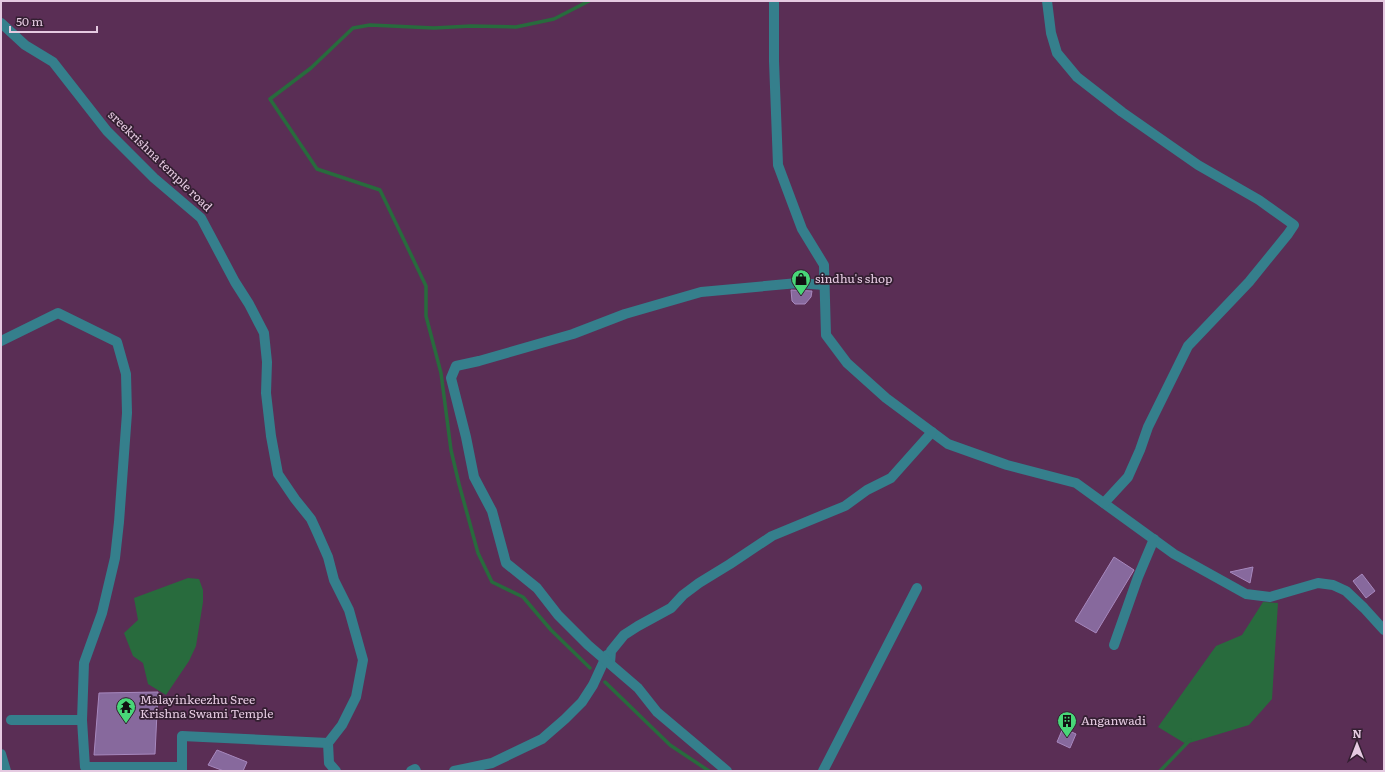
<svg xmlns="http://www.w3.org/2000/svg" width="1385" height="772" font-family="Literata,serif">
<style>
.water{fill:#286b3d}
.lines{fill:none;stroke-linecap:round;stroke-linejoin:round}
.stream{stroke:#286b3d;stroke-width:3.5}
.building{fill:#87699d;stroke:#a788be}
.minor{stroke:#357f8c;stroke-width:10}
.labels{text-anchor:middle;stroke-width:3.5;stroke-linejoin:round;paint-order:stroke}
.street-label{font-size:12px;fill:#e5cae1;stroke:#331f31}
.poi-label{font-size:12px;fill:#e5cae1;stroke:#331f31;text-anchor:start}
</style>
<rect width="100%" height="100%" fill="#5a2e55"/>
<g class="water">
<polygon points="188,578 199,579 203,590 203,602 196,646 189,661 166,695 148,684 143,663 133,656 124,633 138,620 134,598"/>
<polygon points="1263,602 1278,603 1272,699 1249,725 1186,744 1158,727 1216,646 1242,635"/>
</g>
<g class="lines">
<g class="stream">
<polyline points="589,1 554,19 516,27 471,26 434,28 370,25 353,28 311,68 270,99 317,169 380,190 426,286 426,316 441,373 451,450 459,484 478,553 492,582 523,597 551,630 590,668"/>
<polyline points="605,682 670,745 709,771"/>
<polyline points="1160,771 1190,740"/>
</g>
</g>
<g class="building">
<polygon points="791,290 812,291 811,297 805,304 795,304 792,301"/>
<polygon points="1114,557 1134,570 1096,633 1075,621"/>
<polygon points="1253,567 1250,583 1230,572"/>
<polygon points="1362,574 1375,591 1366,598 1353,581"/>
<polygon points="158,692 155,754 94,755 99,693"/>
<polygon points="1063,728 1076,734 1070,748 1057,742"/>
<polygon points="217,750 247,762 243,771 224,771 208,765"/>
</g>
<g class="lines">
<g class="minor">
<polyline points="774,1 774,61 778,165 802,229 824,265 826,335 847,363 886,398 948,444 1007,465 1076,483 1174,554 1246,594 1270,597 1318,583 1333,585 1346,591 1364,608 1384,630"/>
<polyline points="1047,1 1051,33 1057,53 1077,77 1122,112 1198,165 1259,200 1294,225 1288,234 1249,282 1188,346 1148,427 1140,450 1128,477 1104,503"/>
<polyline points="1,23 25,45 53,62 107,131 154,178 201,218 235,282 249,304 264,333 267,362 266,393 271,436 278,474 295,499 311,519 317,532 328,557 334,580 349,610 363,660 356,697 342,725 328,743 329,763 336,771"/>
<polyline points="1,341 58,313 117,342 126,374 127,413 119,522 115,558 102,613 84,663 82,720"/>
<polyline points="1114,645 1138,577 1154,539"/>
<polyline points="610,663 611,651 624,635 638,626 671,608 683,595 699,583 730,564 772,536 845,506 867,490 891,478 932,432"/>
<polyline points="11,720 82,720 85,767 182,767"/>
<polyline points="1,754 6,771"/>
<polyline points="182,771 182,736 328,743"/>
<polyline points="411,771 415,769 416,771"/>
<polyline points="454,771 492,763 542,739 565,719 582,702 593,685 605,659 607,655"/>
<polyline points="727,771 657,712 638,688 588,645 558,615 537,588 506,563 492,511 474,477 466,437 451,378 456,366 479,361 573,334 625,314 701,292 798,283 824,285"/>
<polyline points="823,771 917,588"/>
</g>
</g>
<defs>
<g id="shop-pin" transform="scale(1)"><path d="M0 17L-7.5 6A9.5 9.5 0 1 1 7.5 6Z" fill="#48d778" stroke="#331f31"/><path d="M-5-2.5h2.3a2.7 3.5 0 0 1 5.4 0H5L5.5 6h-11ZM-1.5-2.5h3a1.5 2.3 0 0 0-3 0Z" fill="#111"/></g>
<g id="temple-pin" transform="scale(1)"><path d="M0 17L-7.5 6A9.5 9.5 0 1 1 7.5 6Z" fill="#48d778" stroke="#331f31"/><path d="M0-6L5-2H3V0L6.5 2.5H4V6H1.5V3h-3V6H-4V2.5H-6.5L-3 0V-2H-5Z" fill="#111"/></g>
<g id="building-pin" transform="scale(1)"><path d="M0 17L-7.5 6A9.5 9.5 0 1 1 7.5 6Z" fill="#48d778" stroke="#331f31"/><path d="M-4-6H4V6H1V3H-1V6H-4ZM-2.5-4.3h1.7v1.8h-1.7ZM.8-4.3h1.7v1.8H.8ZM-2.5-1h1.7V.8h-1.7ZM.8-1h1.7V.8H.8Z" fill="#111"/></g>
</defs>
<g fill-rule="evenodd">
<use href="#shop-pin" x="801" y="279"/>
<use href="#temple-pin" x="126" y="707"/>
<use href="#building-pin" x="1067" y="721"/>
</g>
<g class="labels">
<g class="street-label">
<text transform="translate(160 161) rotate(44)" y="4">sreekrishna temple road</text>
</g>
<g class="poi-label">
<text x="815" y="283">sindhu's shop</text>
<text x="140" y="704">Malayinkeezhu Sree<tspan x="140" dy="14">Krishna Swami Temple</tspan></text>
<text x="1081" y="725">Anganwadi</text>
</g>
</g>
<rect width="1385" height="772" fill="none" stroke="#e5cae1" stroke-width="4"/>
<g transform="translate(1357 744)" stroke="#331f31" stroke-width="3" paint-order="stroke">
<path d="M0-3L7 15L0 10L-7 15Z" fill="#e5cae1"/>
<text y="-6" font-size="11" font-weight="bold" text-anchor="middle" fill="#e5cae1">N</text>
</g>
<path d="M10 26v6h87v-6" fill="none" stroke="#e5cae1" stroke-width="2"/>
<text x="16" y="26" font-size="12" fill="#e5cae1" stroke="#331f31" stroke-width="3" paint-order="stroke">50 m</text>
</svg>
